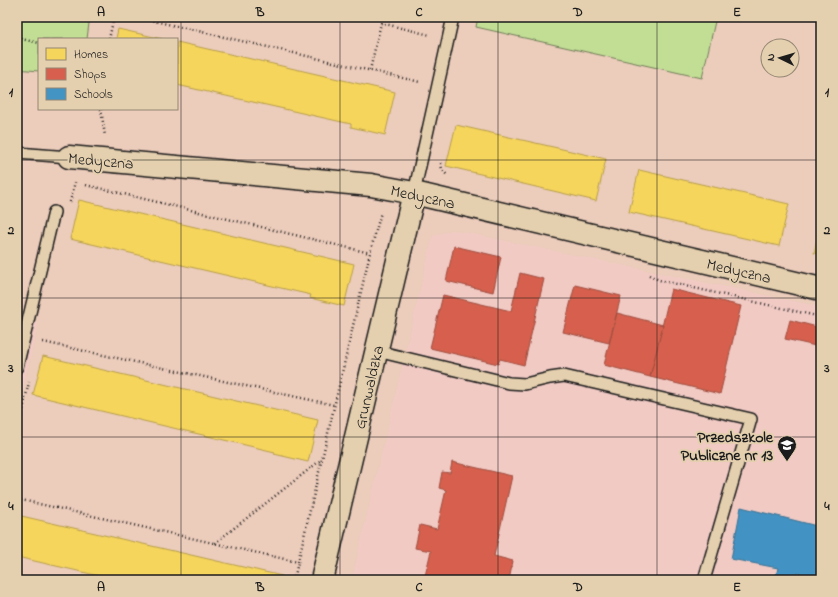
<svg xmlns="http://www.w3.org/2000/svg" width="838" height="597" font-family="'Indie Flower',sans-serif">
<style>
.built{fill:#f1cac4}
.green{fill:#c2de95;stroke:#6f7d58}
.homes{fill:#f6d55c;stroke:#b59e49}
.shops{fill:#d6604d;stroke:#9e4c3e}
.schools{fill:#4393c3;stroke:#376f91}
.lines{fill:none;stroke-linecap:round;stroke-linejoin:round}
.service-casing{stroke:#1c1c1c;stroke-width:14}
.minor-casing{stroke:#1c1c1c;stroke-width:25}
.path{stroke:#1c1c1c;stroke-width:2.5;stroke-dasharray:1 3;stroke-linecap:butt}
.service{stroke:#e4cfae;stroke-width:11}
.minor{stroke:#e4cfae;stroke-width:22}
.grid{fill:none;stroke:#1c1c1c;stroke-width:1;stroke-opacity:0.55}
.labels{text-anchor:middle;stroke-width:4;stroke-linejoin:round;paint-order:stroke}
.street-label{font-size:16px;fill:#1c1c1c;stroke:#e4cfae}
.poi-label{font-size:16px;font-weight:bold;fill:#1c1c1c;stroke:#e4cfae;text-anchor:end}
.neatline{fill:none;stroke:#1c1c1c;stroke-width:1.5}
.grid-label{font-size:13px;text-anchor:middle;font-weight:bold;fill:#1c1c1c}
</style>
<rect width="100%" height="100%" fill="#ecccbb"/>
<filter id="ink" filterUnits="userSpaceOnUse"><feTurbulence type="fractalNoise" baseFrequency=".025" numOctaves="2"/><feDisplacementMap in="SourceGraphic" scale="8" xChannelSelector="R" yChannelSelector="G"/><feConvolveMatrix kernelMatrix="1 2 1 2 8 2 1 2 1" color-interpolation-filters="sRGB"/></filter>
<g filter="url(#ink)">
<g class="built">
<polygon points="453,230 821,307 821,580 352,580 433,236"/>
<polygon points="17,318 38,323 17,414"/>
</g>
<g class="green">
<polygon points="17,17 79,17 79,20 89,23 87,39 39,39 39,71 17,69"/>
<polygon points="478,17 716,17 702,78 476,27"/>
</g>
<g class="homes">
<polygon points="118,29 163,39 116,39"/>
<polygon points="177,42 395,92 385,135 351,127 351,124 177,85"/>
<polygon points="456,125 606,159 596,201 446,166"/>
<polygon points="639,170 789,204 779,246 629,212"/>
<polygon points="79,200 354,264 344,306 310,298 311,295 70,239"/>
<polygon points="821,220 821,254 814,253"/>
<polygon points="43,356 318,420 308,462 274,454 275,452 33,395"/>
<polygon points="17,515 282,576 281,580 117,580 17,557"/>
</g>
<g class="shops">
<polygon points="454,246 501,257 493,292 446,281"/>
<polygon points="520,273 544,279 524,365 500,359 498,364 430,348 443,295 511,311"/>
<polygon points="575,285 621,296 609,343 563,332"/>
<polygon points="671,289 741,306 720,394 650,377"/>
<polygon points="617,313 663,325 650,377 604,365"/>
<polygon points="790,320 821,328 820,347 785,339"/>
<polygon points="452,462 512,476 494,556 513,561 509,580 424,580 431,551 415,548 420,525 437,529 446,490 439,488 442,472 450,473"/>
</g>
<polygon class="schools" points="741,507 821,527 821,578 797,573 795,580 775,580 778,568 731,559"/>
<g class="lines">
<g class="service-casing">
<g id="service">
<polyline points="17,153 69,157"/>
<polyline points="414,193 453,17"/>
<polyline points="377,351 509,383 525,384 550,378 564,376 751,419 704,580"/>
<polyline points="17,367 54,212"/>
</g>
</g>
<g class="minor-casing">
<g id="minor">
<polyline points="69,157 371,185 414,193 821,289"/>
<polyline points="322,580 414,193"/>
</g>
</g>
<g class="path">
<polyline points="137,17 420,82"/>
<polyline points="17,38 39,43"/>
<polyline points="109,39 114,17"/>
<polyline points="370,70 381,23 430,35"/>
<polyline points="101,109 105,136"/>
<polyline points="441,163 442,170 447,175"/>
<polyline points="86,185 370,253"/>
<polyline points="70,202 75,182"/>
<polyline points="649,275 659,280 821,317"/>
<polyline points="43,342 334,405"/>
<polyline points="17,437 29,382"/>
<polyline points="17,499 298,562 370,253 381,212"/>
<polyline points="215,543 321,460"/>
<polyline points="294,580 298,562"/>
</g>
<use href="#service" class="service"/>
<use href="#minor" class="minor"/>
</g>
</g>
<path class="grid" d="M181 17V580M340 17V580M498 17V580M657 17V580M17 160H821M17 298H821M17 437H821"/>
<defs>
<g id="school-pin" transform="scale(1)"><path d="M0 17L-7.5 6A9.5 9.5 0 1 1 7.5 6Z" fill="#1c1c1c" stroke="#e4cfae"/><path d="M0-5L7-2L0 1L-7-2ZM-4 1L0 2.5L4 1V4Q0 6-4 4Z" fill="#fff"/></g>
</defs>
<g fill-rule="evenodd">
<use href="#school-pin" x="787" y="445"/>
</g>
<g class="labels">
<g class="street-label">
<text transform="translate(101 160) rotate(5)" y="6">Medyczna</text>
<text transform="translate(423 196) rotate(12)" y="6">Medyczna</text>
<text transform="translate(739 270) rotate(13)" y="6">Medyczna</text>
<text transform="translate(368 387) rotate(-77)" y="6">Grunwaldzka</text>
</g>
<g class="poi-label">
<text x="773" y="442">Przedszkole<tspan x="773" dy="18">Publiczne nr 13</tspan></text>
</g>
</g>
<rect width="838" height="597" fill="none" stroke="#e4cfae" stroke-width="44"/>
<rect x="38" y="38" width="140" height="72" fill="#e4cfae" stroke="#948774"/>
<rect x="46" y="48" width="20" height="12" fill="#f6d55c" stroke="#948774"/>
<text x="74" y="58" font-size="12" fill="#1c1c1c">Homes</text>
<rect x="46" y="68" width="20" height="12" fill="#d6604d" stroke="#948774"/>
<text x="74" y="78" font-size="12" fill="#1c1c1c">Shops</text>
<rect x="46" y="88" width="20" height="12" fill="#4393c3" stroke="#948774"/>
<text x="74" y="98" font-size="12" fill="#1c1c1c">Schools</text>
<g transform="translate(780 58) rotate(275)"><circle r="19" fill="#e4cfae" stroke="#948774"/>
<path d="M0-3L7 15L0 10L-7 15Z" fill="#1c1c1c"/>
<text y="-6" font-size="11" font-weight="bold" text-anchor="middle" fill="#1c1c1c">N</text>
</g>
<rect x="22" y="22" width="794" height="553" class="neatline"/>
<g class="grid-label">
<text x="101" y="16">A</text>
<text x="260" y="16">B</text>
<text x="419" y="16">C</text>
<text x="578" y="16">D</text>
<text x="737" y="16">E</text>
<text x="11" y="96">1</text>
<text x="827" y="96">1</text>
<text x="11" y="234">2</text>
<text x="827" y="234">2</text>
<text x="11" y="372">3</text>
<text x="827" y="372">3</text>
<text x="11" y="510">4</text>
<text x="827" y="510">4</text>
<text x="101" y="591">A</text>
<text x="260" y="591">B</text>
<text x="419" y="591">C</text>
<text x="578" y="591">D</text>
<text x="737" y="591">E</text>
</g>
</svg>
